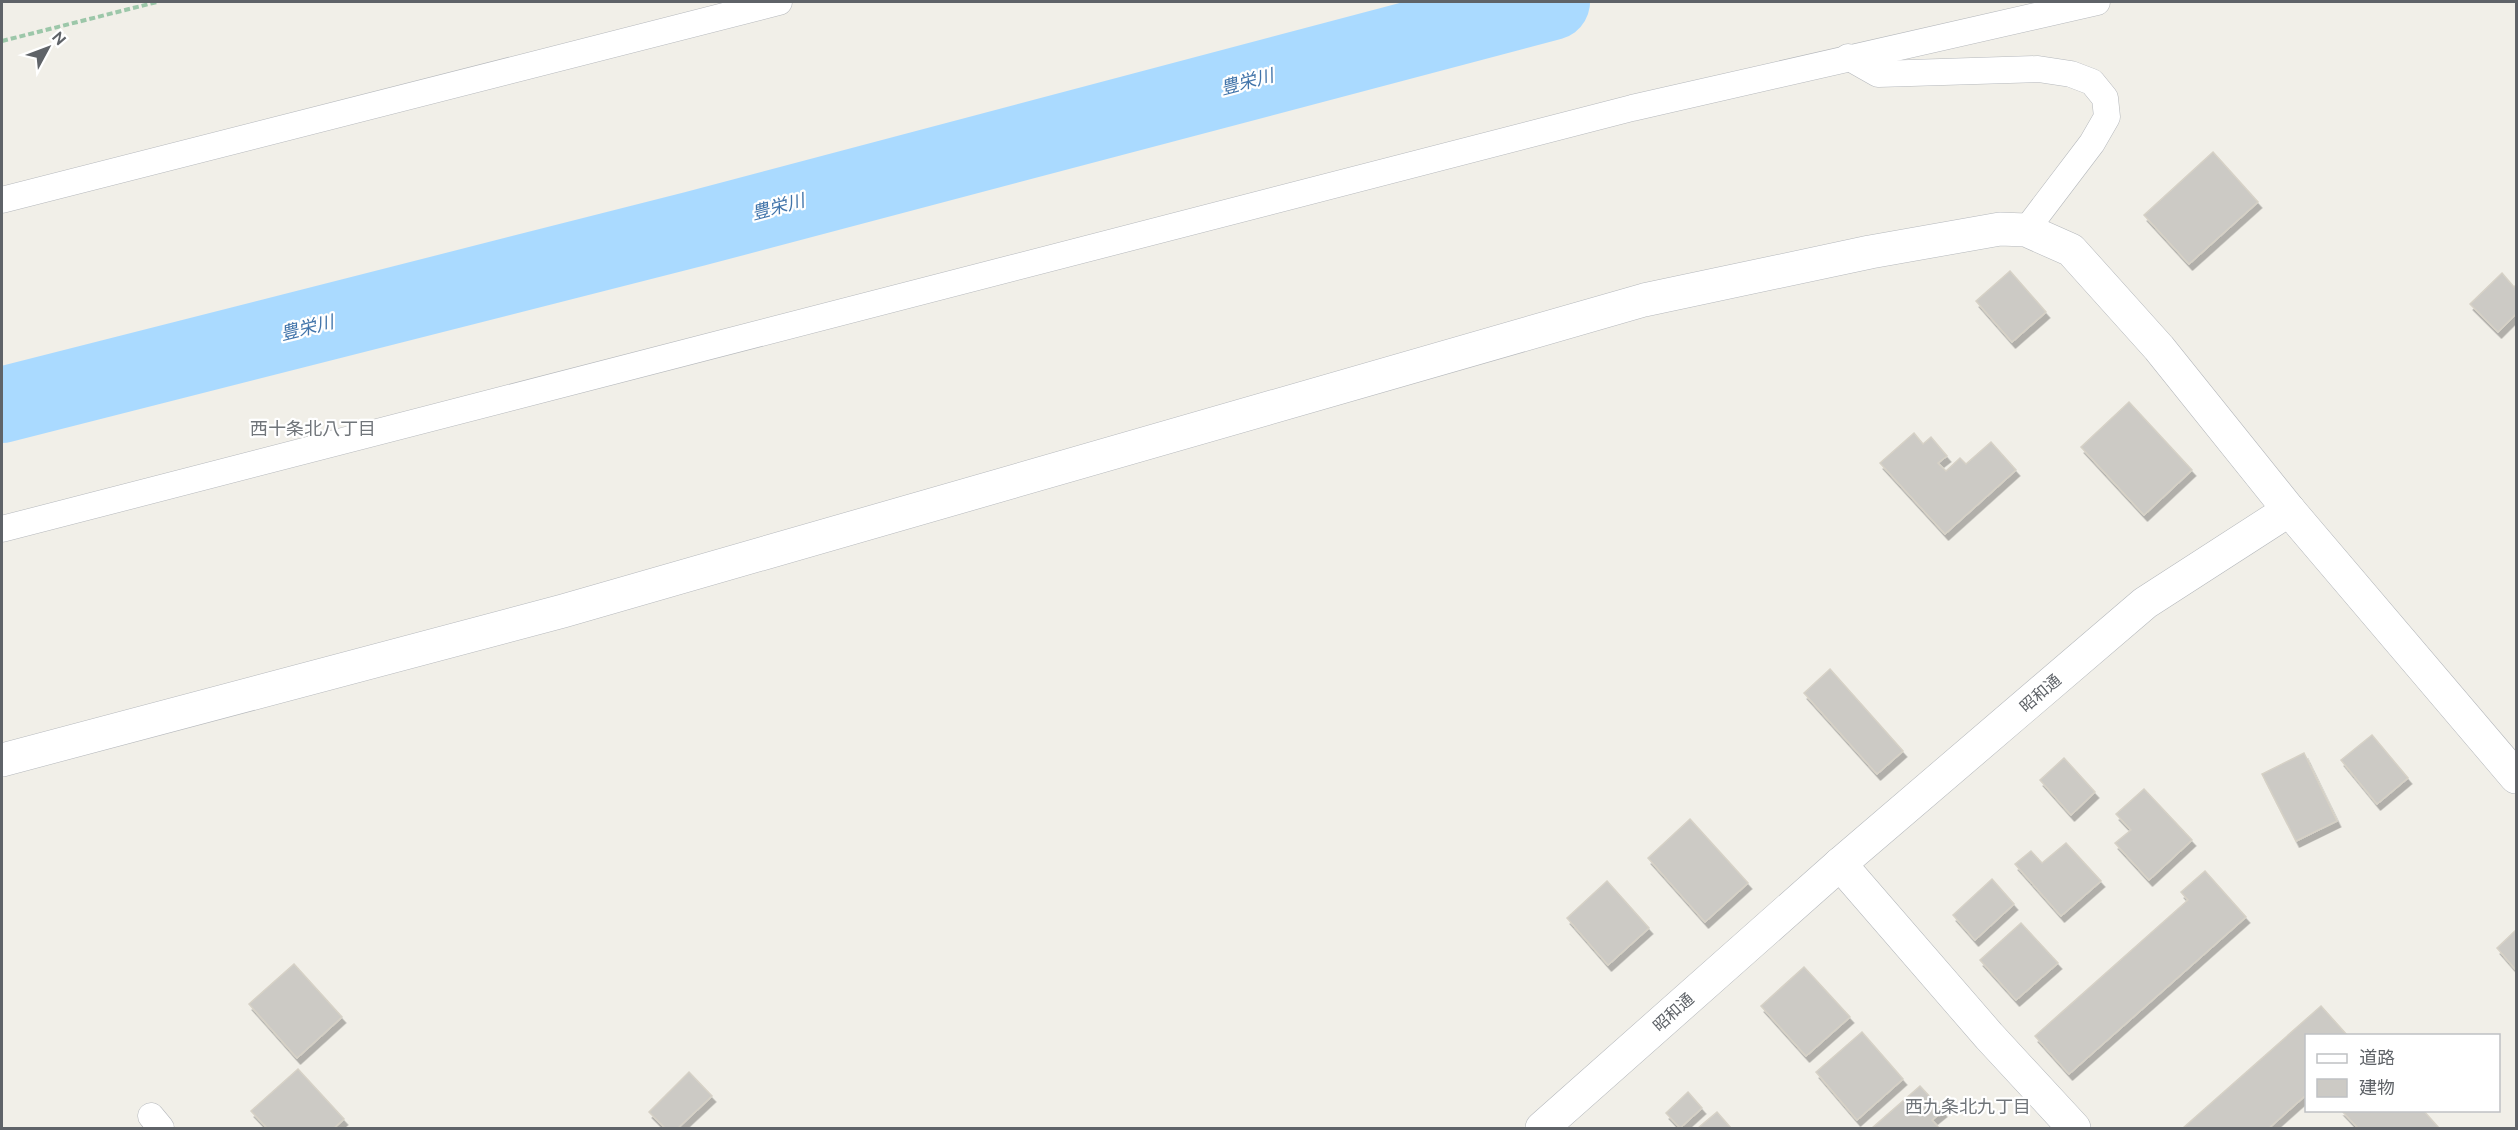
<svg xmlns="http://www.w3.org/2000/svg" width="2518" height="1130" font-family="Ubuntu,'Noto Sans JP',sans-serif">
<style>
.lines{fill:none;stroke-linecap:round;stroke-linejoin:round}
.river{stroke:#aadaff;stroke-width:76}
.building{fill:#cccac5;stroke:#d6d1c6;stroke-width:1.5;filter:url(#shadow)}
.service-casing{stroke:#b5b8bc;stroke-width:27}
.minor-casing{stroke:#b5b8bc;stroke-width:34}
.tertiary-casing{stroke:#b5b8bc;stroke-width:34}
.path{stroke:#9cc7a9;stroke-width:4;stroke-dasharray:6 3;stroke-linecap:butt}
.service{stroke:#fff;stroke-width:26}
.minor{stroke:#fff;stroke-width:33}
.tertiary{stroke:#fff;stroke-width:33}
.labels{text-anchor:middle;stroke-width:4.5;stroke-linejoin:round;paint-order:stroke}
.street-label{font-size:16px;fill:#5f6368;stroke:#fff}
.water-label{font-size:18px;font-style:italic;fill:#4174aa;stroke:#fff}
.neighbourhood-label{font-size:18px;fill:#70757a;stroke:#fff}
</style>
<defs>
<filter id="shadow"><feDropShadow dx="3.5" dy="6" stdDeviation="0" flood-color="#0004"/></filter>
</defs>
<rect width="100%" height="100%" fill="#f1efe8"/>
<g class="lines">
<polyline class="river" points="2,405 694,229 1552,2"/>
</g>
<g class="building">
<polygon points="2213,152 2258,202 2189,264 2144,215"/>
<polygon points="2010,271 2046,312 2012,342 1976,301"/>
<polygon points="2502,273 2514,287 2516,285 2516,314 2498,332 2470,304"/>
<polygon points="2129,402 2192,470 2144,515 2081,447"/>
<polygon points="1914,433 1923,444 1931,437 1947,456 1938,463 1946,471 1960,458 1966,464 1991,442 2016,470 1945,534 1880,463"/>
<polygon points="1830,669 1903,751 1877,774 1804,693"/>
<polygon points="2372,735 2408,778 2377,804 2341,760"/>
<polygon points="2304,753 2337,821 2296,841 2262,774"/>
<polygon points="2064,758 2095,792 2071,815 2040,780"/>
<polygon points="2144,789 2192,840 2149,880 2115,843 2131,830 2116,814"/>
<polygon points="1690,819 1748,883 1705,922 1648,858"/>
<polygon points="2066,843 2101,881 2061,916 2015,864 2031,851 2042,863"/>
<polygon points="2205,871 2246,917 2069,1074 2035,1036 2188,900 2181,892"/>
<polygon points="1992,879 2014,904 1975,940 1953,915"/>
<polygon points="1607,881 1649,928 1608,965 1567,918"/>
<polygon points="2021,923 2058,963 2016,1000 1980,960"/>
<polygon points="2516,930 2516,970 2497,948"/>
<polygon points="294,964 342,1017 297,1058 249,1004"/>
<polygon points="1804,967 1850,1017 1806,1056 1761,1006"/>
<polygon points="2321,1006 2348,1036 2306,1036 2306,1095 2269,1128 2183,1128"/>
<polygon points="1862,1032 1903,1079 1857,1120 1816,1072"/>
<polygon points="298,1069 344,1119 334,1128 267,1128 251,1111"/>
<polygon points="689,1072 712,1096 678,1128 665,1128 649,1112"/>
<polygon points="1920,1086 1943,1111 1932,1120 1939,1128 1872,1128"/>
<polygon points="1688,1092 1702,1108 1680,1128 1666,1113"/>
<polygon points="2341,1110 2423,1110 2439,1128 2358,1128"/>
<polygon points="1717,1112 1731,1128 1698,1128"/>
</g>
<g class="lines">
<g class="service-casing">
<g id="service">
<polyline points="1848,57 1878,74 2038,69 2071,74 2092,82 2105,98 2107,117 2092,143 2026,230"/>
<polyline points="2,200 779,2"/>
<polyline points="2,529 1632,108 2097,2"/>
<polyline points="151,1116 161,1128"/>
</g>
</g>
<g class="minor-casing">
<g id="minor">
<polyline points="2,760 563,611 1644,300 1870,252 2000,229 2026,230 2071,250 2159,348 2289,510"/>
<polyline points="1840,864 1989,1036 2074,1128"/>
</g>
</g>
<g class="tertiary-casing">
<polyline id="tertiary" points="1542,1128 1840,864 2145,603 2289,510 2516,777"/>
</g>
<polyline class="path" points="2,41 157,2"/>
<use href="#service" class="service"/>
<use href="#minor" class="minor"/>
<use href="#tertiary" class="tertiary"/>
</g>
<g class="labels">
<g class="street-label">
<text transform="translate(2040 693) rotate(-41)" y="6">昭和通</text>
<text transform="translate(1673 1012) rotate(-42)" y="6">昭和通</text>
</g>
<g class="water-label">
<text transform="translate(1247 82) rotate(-15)" y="6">豊栄川</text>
<text transform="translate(778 207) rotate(-15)" y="6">豊栄川</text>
<text transform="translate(307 328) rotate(-14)" y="6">豊栄川</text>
</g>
<g class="neighbourhood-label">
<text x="313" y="435">西十条北八丁目</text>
<text x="1968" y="1113">西九条北九丁目</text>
</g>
</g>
<rect width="2518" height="1130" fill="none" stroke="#5f6368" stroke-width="6"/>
<rect x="2305" y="1034" width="195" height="78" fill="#ffffff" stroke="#bfc1c3" stroke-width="1.5"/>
<rect x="2317" y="1054" width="30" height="9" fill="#ffffff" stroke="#bfc1c3" stroke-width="1.5"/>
<text x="2359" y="1064" font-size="18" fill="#5f6368">道路</text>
<rect x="2317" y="1079" width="30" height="18" fill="#cccac5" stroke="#bfc1c3" stroke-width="1.5"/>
<text x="2359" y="1094" font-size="18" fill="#5f6368">建物</text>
<g transform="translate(48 48) rotate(49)" stroke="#ffffff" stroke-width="4.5" paint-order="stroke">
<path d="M0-4.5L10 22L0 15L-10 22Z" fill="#5f6368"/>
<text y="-9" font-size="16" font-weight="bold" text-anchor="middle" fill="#5f6368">N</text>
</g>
</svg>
